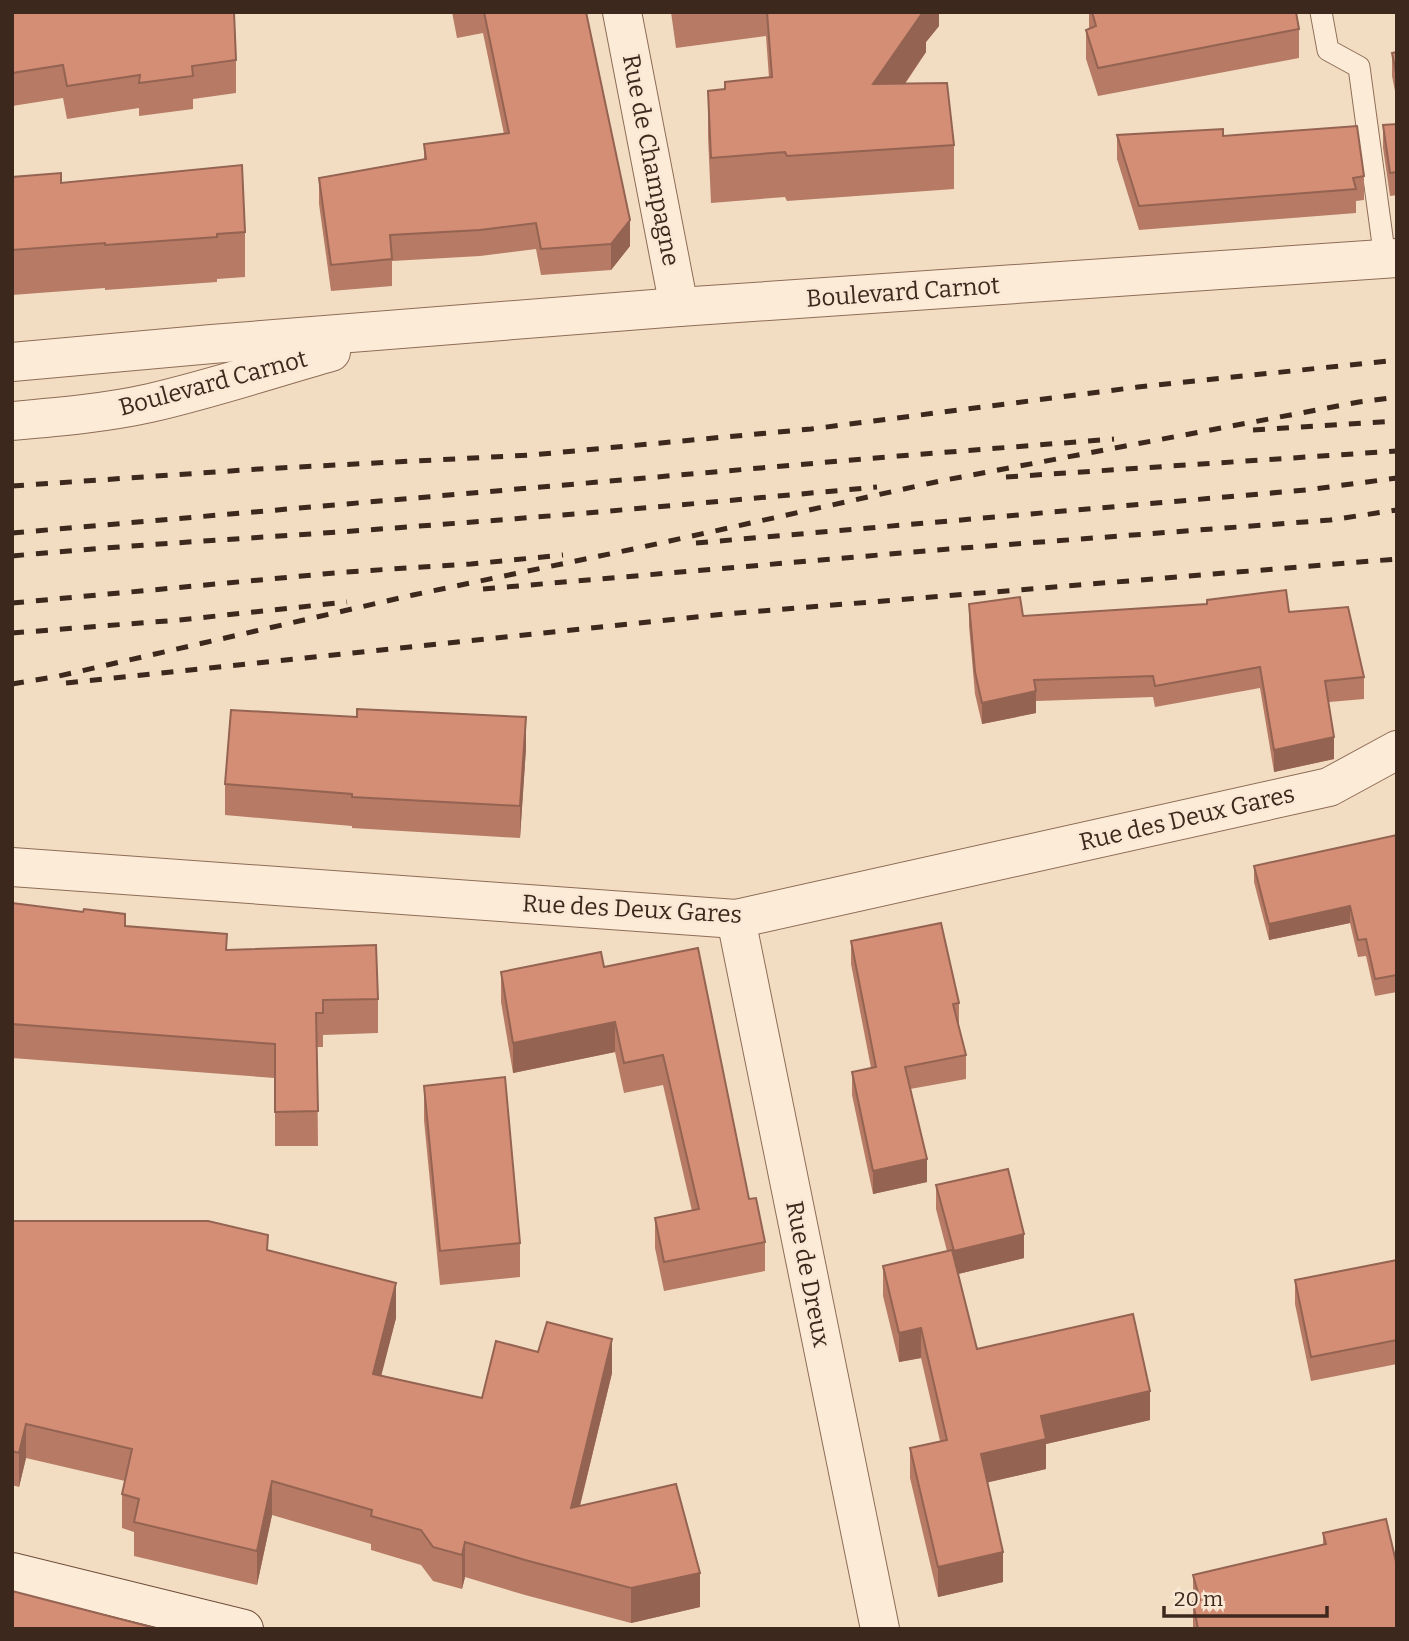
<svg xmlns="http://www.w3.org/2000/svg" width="1409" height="1641" font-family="Bitter,serif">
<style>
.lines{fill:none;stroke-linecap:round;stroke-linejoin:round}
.lane-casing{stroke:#8e6c57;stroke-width:23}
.street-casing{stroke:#8e6c57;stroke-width:40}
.secondary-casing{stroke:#704d3b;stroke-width:40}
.lane{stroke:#fcebd7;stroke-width:21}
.street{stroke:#fcebd7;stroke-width:38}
.secondary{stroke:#fcebd7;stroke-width:38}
.rail{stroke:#3c281d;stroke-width:5;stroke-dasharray:12 12;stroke-linecap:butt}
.wall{fill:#b67a65}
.shaded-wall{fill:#946352}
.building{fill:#d48e75;stroke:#946352;stroke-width:2}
.labels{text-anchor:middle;stroke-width:5;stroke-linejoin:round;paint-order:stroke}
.street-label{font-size:24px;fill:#3c281d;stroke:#f9e8d3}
</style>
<rect width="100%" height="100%" fill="#f2ddc2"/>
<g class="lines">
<g class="lane-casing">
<polyline id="lane" points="1321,12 1328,50 1359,67 1385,259"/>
</g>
<g class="street-casing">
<g id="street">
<polyline points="622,12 679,307"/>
<polyline points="12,362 212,344 679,307 1397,258"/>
<path d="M12 421C58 417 105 413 150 403 211 389 271 369 331 352"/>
<polyline points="12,867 736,919 1329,787 1397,750"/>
<polyline points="736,919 880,1629"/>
</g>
</g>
<g class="secondary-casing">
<polyline id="secondary" points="12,1572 244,1629"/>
</g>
<use href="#lane" class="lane"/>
<use href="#street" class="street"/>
<use href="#secondary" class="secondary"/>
<g class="rail">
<polyline points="1253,430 1397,421"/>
<polyline points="1006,477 1397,451"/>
<polyline points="12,486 259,469 531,455 811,429 1138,387 1397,360"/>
<polyline points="12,533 898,456 1114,439"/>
<polyline points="696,543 1306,490 1397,478"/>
<path d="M12 556C148 543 283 537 419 526 572 515 725 501 877 487"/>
<polyline points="483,589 949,549 1330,520 1397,510"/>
<polyline points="12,603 345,572 471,564 563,555"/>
<polyline points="12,633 179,620 347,602"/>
<polyline points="66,683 724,614 1397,559"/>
<polyline points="12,684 59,676 413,595 638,548 940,481 1359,402 1397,397"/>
</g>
</g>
<g class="wall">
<polygon points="12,12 236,60 236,93 193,99 193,109 139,116 139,108 67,119 63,98 12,106"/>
<polygon points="452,12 586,12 630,246 611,270 541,275 536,249 480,256 392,261 392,286 331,291 319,204 319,178 424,160 424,144 504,134 483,33 457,38"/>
<polygon points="671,12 939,12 939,26 926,42 926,52 905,84 954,145 954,189 787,201 785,197 711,203 708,136 708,91 725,89 769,78 766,36 676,48"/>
<polygon points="1089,12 1296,12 1299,29 1299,58 1098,96 1086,59 1086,30 1089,29"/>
<polygon points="1397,52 1397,101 1392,76 1392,53"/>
<polygon points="1397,124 1397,195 1390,196 1383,148 1383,125"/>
<polygon points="1117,135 1223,136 1364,176 1364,200 1356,201 1356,213 1139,230 1117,159"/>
<polygon points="12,177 61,183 245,232 245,277 217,279 217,282 105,290 105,288 12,295"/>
<polygon points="969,604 1023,616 1289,612 1364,677 1364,699 1329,702 1334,759 1274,772 1260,688 1155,707 1153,697 1036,701 1036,713 982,724 975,694 969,626"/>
<polygon points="357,717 526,748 520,838 352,828 352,826 225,815 225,784"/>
<polygon points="1397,835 1397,992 1375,996 1366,956 1358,957 1350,923 1269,940 1254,882 1254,866"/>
<polygon points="12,903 125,926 227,950 378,999 378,1033 323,1035 323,1047 317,1047 318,1146 275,1146 275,1078 12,1058"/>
<polygon points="851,941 959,1003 959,1026 966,1055 966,1079 910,1089 927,1182 873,1194 852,1095 852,1072 871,1068 851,964"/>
<polygon points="698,948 749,1199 765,1242 765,1271 664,1291 655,1248 655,1218 692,1211 663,1085 624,1093 615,1052 513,1073 501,1002 501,972 604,967"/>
<polygon points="424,1086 520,1243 520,1277 440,1285 424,1120"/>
<polygon points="936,1185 1024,1258 958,1274 977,1349 1150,1420 1046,1444 1046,1469 988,1482 1003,1582 938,1597 910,1478 910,1448 940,1441 921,1358 899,1362 883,1296 883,1266 947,1251 936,1209"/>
<polygon points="12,1221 268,1250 396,1318 381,1375 482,1398 612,1373 580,1506 700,1607 631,1623 525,1595 465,1577 462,1589 433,1581 421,1565 371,1550 371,1544 272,1515 257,1585 134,1556 134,1532 122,1528 122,1494 125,1481 26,1458 19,1487 12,1485"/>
<polygon points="1397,1260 1397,1364 1311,1381 1295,1304 1295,1280"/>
<polygon points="1323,1533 1397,1629 1193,1629 1193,1575 1323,1545"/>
</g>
<g class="shaded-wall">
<polygon points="923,12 939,12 939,26 926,42 926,52 873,129 873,84"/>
<polygon points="630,220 630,246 611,270 611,244"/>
<polygon points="1036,691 1036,713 982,724 982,703"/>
<polygon points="526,717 526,748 520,838 520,806"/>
<polygon points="1334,737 1334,759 1274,772 1274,750"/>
<polygon points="1350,906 1350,923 1269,940 1269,924"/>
<polygon points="615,1022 615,1052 513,1073 513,1043"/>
<polygon points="927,1159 927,1182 873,1194 873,1171"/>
<polygon points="1024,1234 1024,1258 954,1275 954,1251"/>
<polygon points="396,1283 396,1318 373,1408 373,1374"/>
<polygon points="921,1328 921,1358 899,1362 899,1333"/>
<polygon points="612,1339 612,1373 571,1542 571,1508"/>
<polygon points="1150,1391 1150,1420 1046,1444 1046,1469 981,1484 981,1454 1041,1416"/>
<polygon points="26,1424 26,1458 19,1487 19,1453"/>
<polygon points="272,1481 272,1515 257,1585 257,1551"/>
<polygon points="465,1542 465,1577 462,1589 462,1555"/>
<polygon points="1003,1552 1003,1582 938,1597 938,1567"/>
<polygon points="700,1573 700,1607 631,1623 631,1588"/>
</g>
<g class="building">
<polygon points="12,12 234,12 236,60 192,66 193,76 139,83 140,75 67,86 63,65 12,73"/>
<polygon points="484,12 586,12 630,220 611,244 541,249 536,223 480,230 390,235 392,259 331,265 319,178 426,159 424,144 509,133"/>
<polygon points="767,12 923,12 873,84 947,83 954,145 787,156 785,152 711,158 708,91 725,89 725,82 772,77"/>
<polygon points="1092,12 1296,12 1299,29 1098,68 1086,30 1096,26"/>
<polygon points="1397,52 1397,78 1392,53"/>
<polygon points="1397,124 1397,172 1390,173 1383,125"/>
<polygon points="1357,126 1364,176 1353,178 1356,189 1139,206 1117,135 1223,129 1223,136"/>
<polygon points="242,165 245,232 217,234 217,237 105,245 105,243 12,250 12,177 61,173 61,183"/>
<polygon points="1286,590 1289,612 1348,607 1364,677 1325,681 1334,737 1274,750 1260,667 1155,686 1153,676 1034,680 1036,691 982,703 975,672 969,604 1020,597 1023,616 1207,604 1207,600"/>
<polygon points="357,709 526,717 520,806 352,797 352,794 225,784 231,710 357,717"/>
<polygon points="1397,835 1397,975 1375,979 1366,939 1358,940 1350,906 1269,924 1254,866"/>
<polygon points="12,903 83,912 84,909 125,914 125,926 227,934 226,950 376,945 378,999 323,1000 323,1013 316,1013 318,1111 275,1112 275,1044 12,1024"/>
<polygon points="941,923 959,1003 953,1004 966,1055 905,1067 927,1159 873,1171 852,1072 876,1067 851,941"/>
<polygon points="698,948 749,1199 756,1198 765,1242 664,1262 655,1218 699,1209 663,1055 624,1063 615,1022 513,1043 501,972 601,952 604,967"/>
<polygon points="505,1077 520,1243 440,1251 424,1086"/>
<polygon points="1008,1169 1024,1234 954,1251 936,1185"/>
<polygon points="12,1221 208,1221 268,1235 267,1250 396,1283 373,1374 482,1398 496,1341 538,1352 547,1322 612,1339 571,1508 676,1484 700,1573 631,1588 525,1560 465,1542 462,1555 433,1547 421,1530 371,1516 372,1510 272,1481 257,1551 134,1522 139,1499 122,1494 132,1449 26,1424 19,1453 12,1451"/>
<polygon points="952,1250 977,1349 1133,1314 1150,1391 1041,1416 1046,1439 981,1454 1003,1552 938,1567 910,1448 947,1440 921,1328 899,1333 883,1266"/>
<polygon points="1397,1260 1397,1340 1311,1357 1295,1280"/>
<polygon points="1386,1519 1397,1566 1397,1629 1198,1629 1193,1602 1200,1600 1193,1575 1326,1544 1323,1533"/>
<polygon points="12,1591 159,1629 12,1629"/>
</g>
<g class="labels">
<g class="street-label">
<text transform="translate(651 160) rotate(79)" y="8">Rue de Champagne</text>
<text transform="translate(903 292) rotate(-4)" y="8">Boulevard Carnot</text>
<text transform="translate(213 383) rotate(-15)" y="8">Boulevard Carnot</text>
<text transform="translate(1187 818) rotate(-13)" y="8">Rue des Deux Gares</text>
<text transform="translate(632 909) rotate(3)" y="8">Rue des Deux Gares</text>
<text transform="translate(808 1274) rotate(79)" y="8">Rue de Dreux</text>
</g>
</g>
<rect width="1409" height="1641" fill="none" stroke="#3c281d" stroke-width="28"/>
<path d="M1164 1606v10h163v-10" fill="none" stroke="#3c281d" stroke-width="3.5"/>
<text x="1174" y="1606" font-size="21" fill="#3c281d" stroke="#f9e8d3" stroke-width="5" paint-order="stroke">20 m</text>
</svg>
